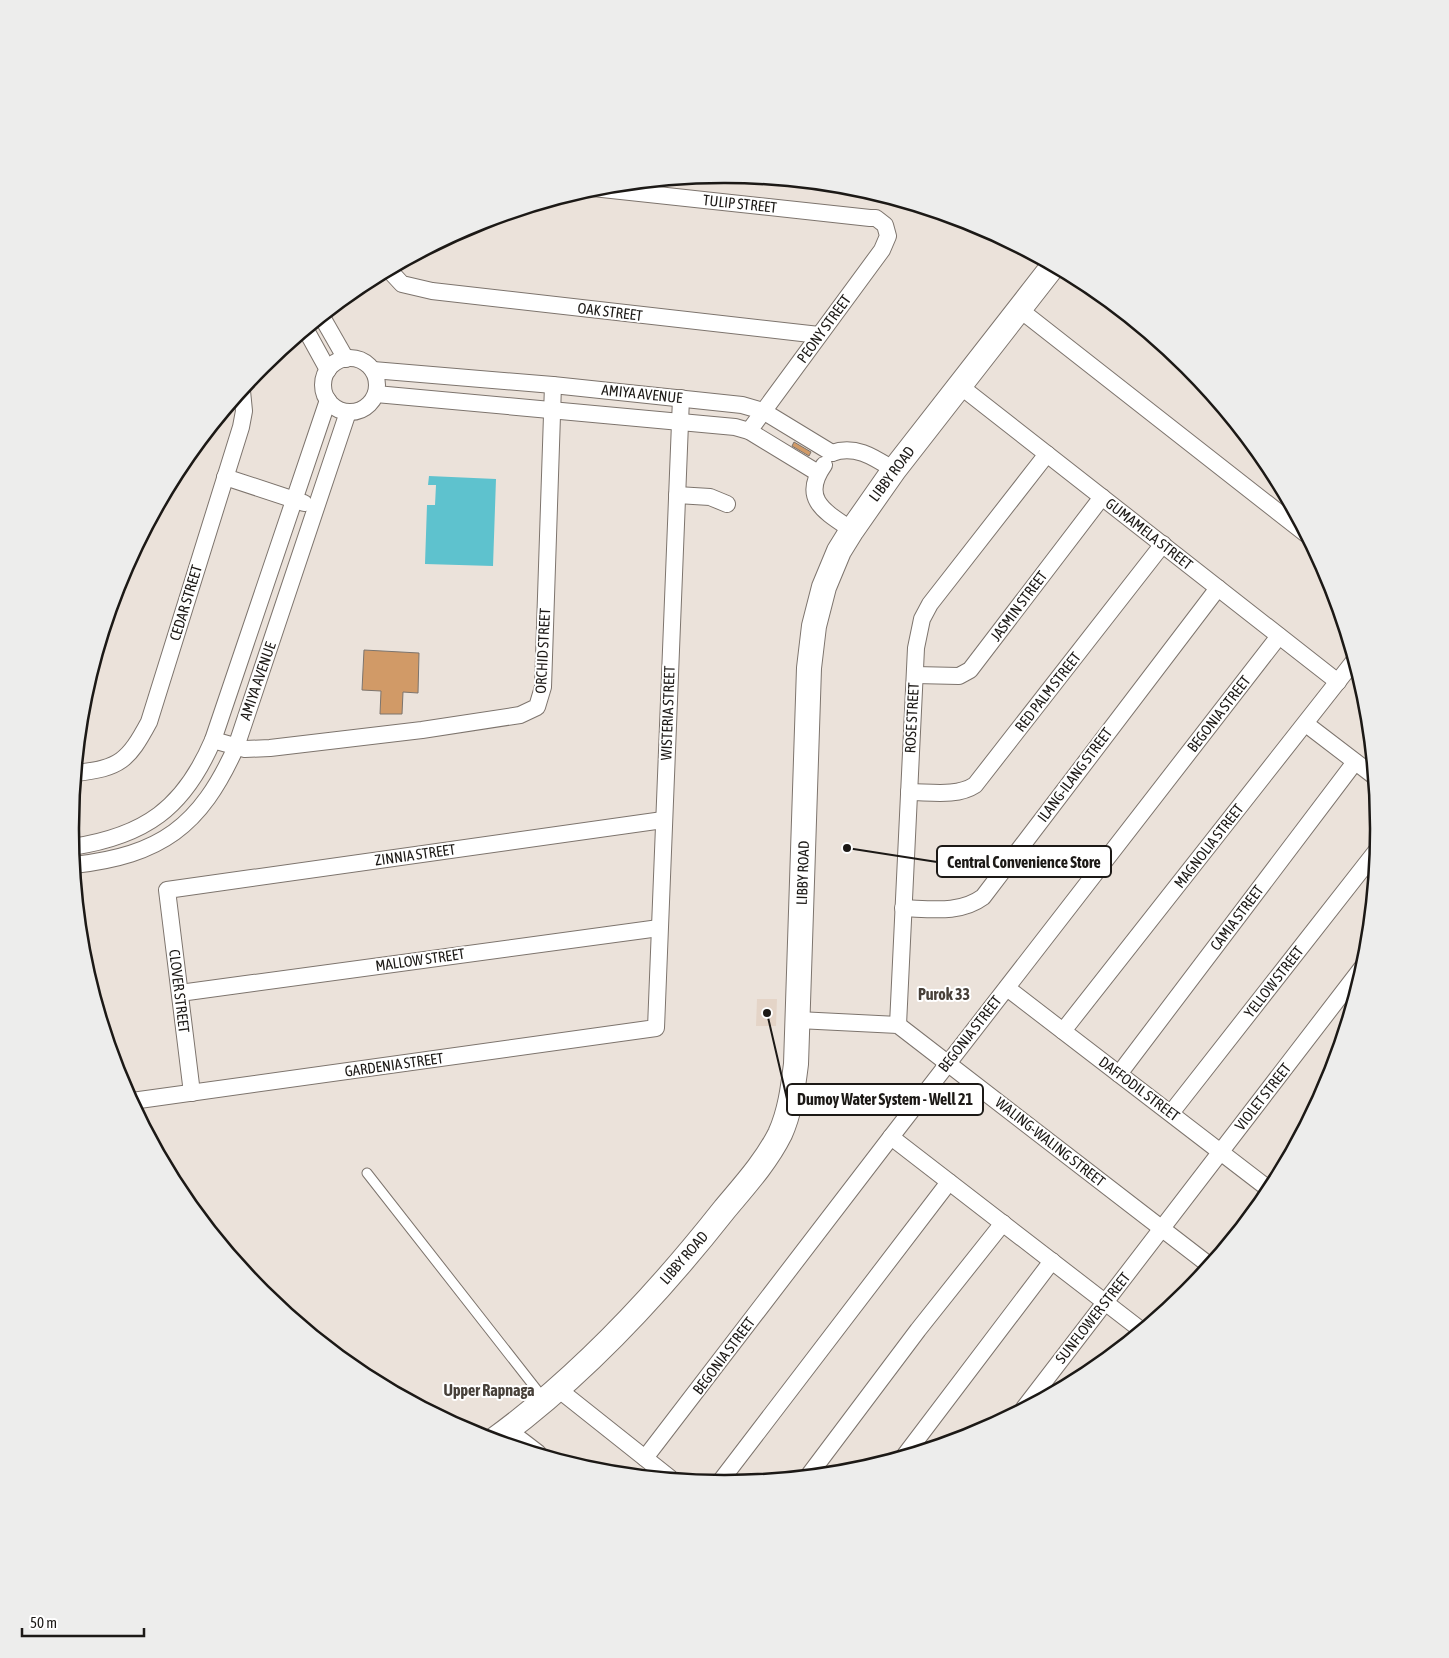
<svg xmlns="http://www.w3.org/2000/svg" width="1449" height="1658" font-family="'Asap Condensed',sans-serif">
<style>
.built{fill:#e4d4c7}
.water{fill:#5ec2ce}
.building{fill:#d19a67;stroke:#7c746d}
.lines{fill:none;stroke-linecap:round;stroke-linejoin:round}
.service-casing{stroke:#7d746d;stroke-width:11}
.minor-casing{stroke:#7d746d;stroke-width:18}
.secondary-casing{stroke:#7d746d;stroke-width:26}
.service{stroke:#fff;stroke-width:9}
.minor{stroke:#fff;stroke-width:16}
.secondary{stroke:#fff;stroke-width:24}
.labels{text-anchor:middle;stroke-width:4;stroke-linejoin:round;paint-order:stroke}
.street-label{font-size:15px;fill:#1c1916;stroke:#fff}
.neighbourhood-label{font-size:16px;font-weight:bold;fill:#474039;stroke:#fff}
.rim{fill:none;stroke:#1c1916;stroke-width:2.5}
.leader{fill:none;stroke:#1c1916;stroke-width:2}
.callout-dot{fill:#1c1916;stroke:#fff;stroke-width:2}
.callout{fill:#fff;stroke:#1c1916;stroke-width:2}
.callout-label{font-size:16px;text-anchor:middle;font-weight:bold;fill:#1c1916}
</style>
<rect width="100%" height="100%" fill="#ebe2da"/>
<polygon class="built" points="757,999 777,999 776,1026 756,1026"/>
<polygon class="water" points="429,476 496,479 493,566 425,564 427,505 435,505 436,485 428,485"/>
<g class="building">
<polygon points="794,442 811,452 809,456 792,446"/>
<polygon points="364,650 419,653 418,693 403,692 402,714 380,714 381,691 362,690"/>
</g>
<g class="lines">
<g class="service-casing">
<polyline id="service" points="367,1173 544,1399"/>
</g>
<g class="minor-casing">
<g id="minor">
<polyline points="593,188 870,218 876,218 885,225 888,236 882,250 749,431"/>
<polyline points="389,270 402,284 432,291 819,335"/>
<polyline points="1019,309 1306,534"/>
<polyline points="322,317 346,359"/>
<polyline points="306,330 328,370"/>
<circle cx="350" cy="385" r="27"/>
<polyline points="373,370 553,385 742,405 763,411 832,453"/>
<polyline points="960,386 1338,682"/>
<polyline points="376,394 735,427 749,431 818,473"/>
<path d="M832 453C855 444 875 458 894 470"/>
<path d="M824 465C800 499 825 512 852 530"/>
<polyline points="225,477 304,503"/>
<polyline points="677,495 710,497 727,504"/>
<polyline points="915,675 959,676 970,670 1102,497"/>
<polyline points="1306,724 1374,776"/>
<polyline points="213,740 245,749 270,748 422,730 520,715 537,707 543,687 553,385"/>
<path d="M76 773C120 768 128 761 149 722L241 427 244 411 242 391"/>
<path d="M909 792C930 792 957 797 975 785L1163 544"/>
<path d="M72 847C145 836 184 808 213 740L328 400"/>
<path d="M74 865C161 855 200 827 236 747L348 412"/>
<path d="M903 908C931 909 960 914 983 897L1218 588"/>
<polyline points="1007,988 1270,1190"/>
<polyline points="180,993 659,928"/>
<polyline points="798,1020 898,1025 1209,1265"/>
<polyline points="898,1025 916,648 922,619 930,604 1047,454"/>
<polyline points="1063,1031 1354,661"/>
<polyline points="1119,1074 1355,762"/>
<polyline points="192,1093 167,890 663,820"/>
<polyline points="132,1101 656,1028 681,398"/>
<polyline points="1171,1113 1377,850"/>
<polyline points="891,1137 1141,1330"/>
<polyline points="558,1389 670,1478"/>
<polyline points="1024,1408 1364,965"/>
<polyline points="508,1430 538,1453"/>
<polyline points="905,1455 1052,1261"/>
<polyline points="645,1458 891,1137 1279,636"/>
<polyline points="809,1475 918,1330 1003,1223"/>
<polyline points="719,1483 949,1182"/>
</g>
</g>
<g class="secondary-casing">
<path id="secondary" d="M494 1440C582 1376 657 1295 724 1210 744 1186 766 1162 780 1134 790 1112 793 1088 796 1064L809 668 814 626 824 587 839 551 852 530 894 470 1053 266"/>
</g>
<use href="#service" class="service"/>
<use href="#minor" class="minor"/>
<use href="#secondary" class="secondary"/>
</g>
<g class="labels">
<g class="street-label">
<text transform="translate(740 204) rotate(6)" y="5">TULIP STREET</text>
<text transform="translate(610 312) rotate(7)" y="5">OAK STREET</text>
<text transform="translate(824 329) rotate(-54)" y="5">PEONY STREET</text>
<text transform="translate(642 394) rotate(6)" y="5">AMIYA AVENUE</text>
<text transform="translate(892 474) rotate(-53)" y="5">LIBBY ROAD</text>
<text transform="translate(1149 534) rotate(38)" y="5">GUMAMELA STREET</text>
<text transform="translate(186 603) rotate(-73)" y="5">CEDAR STREET</text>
<text transform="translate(1019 606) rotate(-53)" y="5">JASMIN STREET</text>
<text transform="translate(543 651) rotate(-87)" y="5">ORCHID STREET</text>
<text transform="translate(258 681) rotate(-71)" y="5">AMIYA AVENUE</text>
<text transform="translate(1048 692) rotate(-52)" y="5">RED PALM STREET</text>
<text transform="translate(668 713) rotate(-88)" y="5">WISTERIA STREET</text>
<text transform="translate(1219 714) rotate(-52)" y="5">BEGONIA STREET</text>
<text transform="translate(912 718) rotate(-87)" y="5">ROSE STREET</text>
<text transform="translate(1075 775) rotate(-53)" y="5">ILANG-ILANG STREET</text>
<text transform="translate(1209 846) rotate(-52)" y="5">MAGNOLIA STREET</text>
<text transform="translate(415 855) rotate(-8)" y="5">ZINNIA STREET</text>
<text transform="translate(803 873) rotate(-88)" y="5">LIBBY ROAD</text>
<text transform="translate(1237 918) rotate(-53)" y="5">CAMIA STREET</text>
<text transform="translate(420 960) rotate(-8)" y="5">MALLOW STREET</text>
<text transform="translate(1274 982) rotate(-52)" y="5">YELLOW STREET</text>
<text transform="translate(179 991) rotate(83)" y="5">CLOVER STREET</text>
<text transform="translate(970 1034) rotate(-52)" y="5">BEGONIA STREET</text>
<text transform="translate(394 1065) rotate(-8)" y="5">GARDENIA STREET</text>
<text transform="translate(1139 1089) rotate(37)" y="5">DAFFODIL STREET</text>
<text transform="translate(1263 1097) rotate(-52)" y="5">VIOLET STREET</text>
<text transform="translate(1050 1142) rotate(38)" y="5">WALING-WALING STREET</text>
<text transform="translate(684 1258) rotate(-49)" y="5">LIBBY ROAD</text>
<text transform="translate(1093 1318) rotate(-52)" y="5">SUNFLOWER STREET</text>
<text transform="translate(724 1356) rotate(-53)" y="5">BEGONIA STREET</text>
</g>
<g class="neighbourhood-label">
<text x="944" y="1000">Purok 33</text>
<text x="489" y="1396">Upper Rapnaga</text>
</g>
</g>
<path d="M0 0H1449V1658H0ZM724 183H725A645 645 0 0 1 1370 828V830A645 645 0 0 1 725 1475H724A645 645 0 0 1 79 830V828A645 645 0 0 1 724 183Z" fill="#ededec" fill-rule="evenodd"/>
<path class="rim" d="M724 183H725A645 645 0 0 1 1370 828V830A645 645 0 0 1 725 1475H724A645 645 0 0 1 79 830V828A645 645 0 0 1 724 183Z"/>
<path class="leader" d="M847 848L937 862M767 1013L787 1099"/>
<g class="callout-dot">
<circle cx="847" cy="848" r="5"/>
<circle cx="767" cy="1013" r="5"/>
</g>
<g class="callout">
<rect x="937" y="846" width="174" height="31" rx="5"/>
<rect x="787" y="1084" width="196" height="31" rx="5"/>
</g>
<g class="callout-label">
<text x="1024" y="868">Central Convenience Store</text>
<text x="885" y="1105">Dumoy Water System - Well 21</text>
</g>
<path d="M22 1628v8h122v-8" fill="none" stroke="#1c1916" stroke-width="2.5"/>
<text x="30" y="1628" font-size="15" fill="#1c1916" stroke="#ffffff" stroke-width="4" paint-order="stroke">50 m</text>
</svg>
